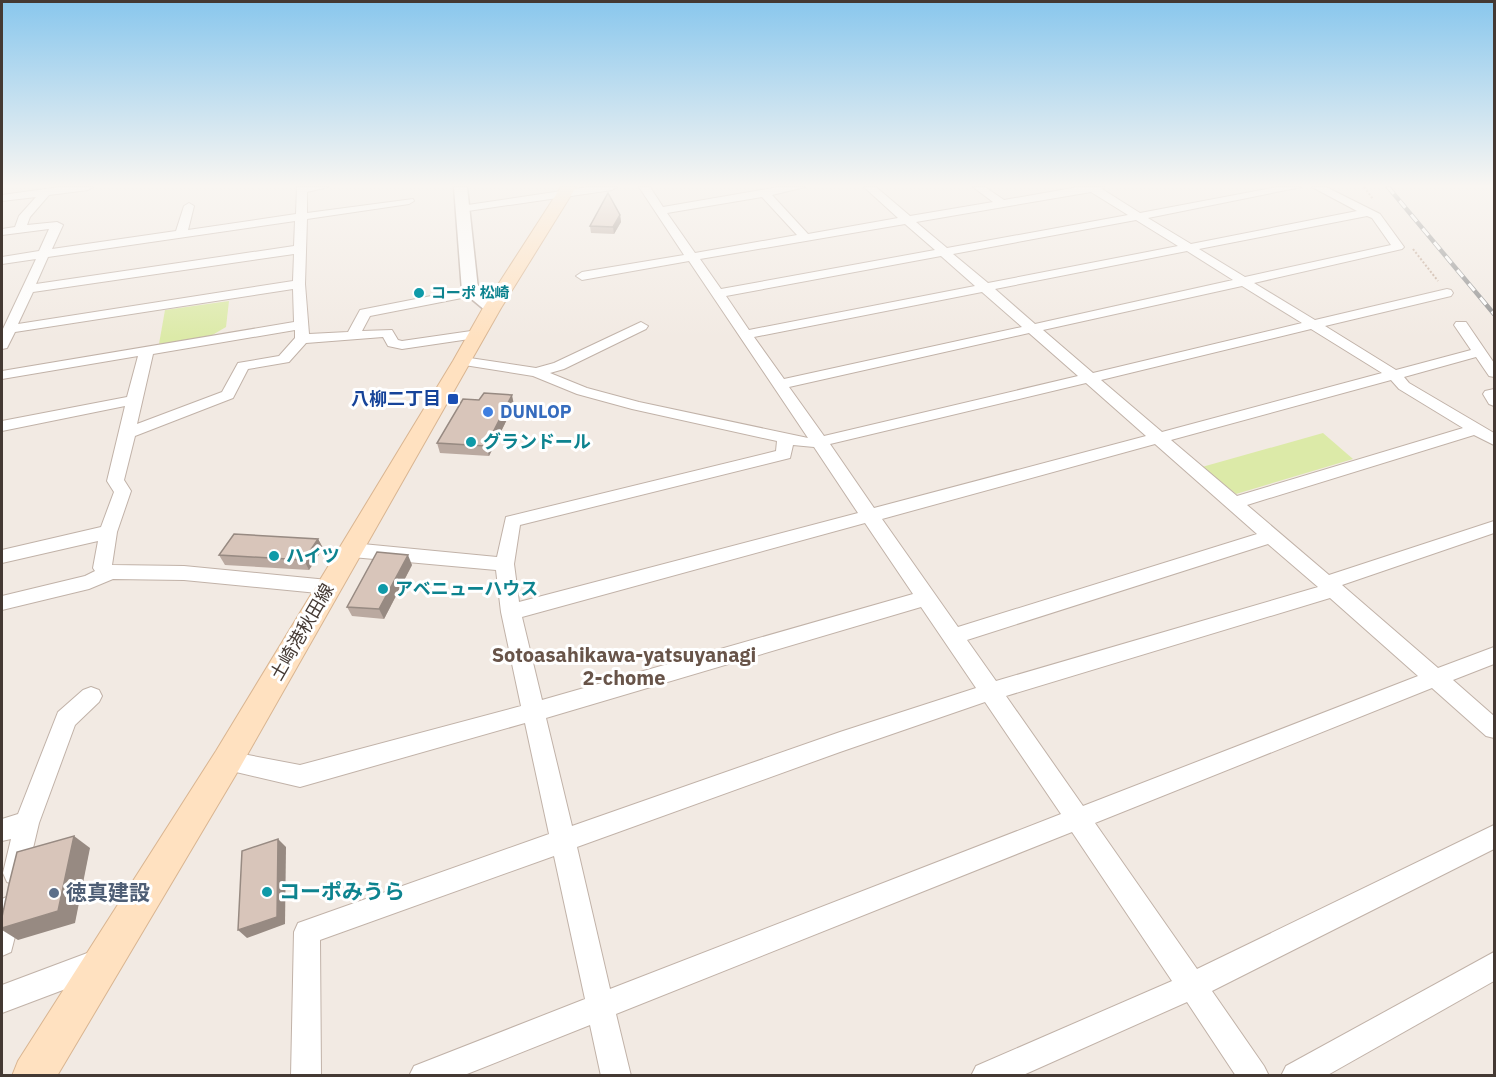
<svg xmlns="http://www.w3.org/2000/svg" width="1496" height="1077" font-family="'IBM Plex Sans','Noto Sans JP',sans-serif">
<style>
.green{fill:#dceaa8}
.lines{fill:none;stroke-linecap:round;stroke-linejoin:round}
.minor-casing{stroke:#c1b2a8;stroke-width:2}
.tertiary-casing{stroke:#c1b2a8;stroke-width:3}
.secondary-casing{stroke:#d9b591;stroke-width:2}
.path{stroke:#c1a795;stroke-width:2;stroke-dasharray:2 2;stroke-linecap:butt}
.minor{fill:#fff;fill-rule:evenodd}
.tertiary{fill:#fff;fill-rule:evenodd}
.secondary{fill:#ffe1c0;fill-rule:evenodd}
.rail-casing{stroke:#939393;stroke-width:4.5}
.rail{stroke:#fff;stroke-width:3;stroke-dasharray:9;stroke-linecap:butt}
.wall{fill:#baa9a0}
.shaded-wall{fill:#978a82}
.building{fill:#d8c5ba;stroke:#978a82;stroke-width:1.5}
.culture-dot{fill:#0f9aa8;stroke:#fff;stroke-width:2}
.transit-dot{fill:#1a4fb4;stroke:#fff;stroke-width:2}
.shop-dot{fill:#3f7fe0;stroke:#fff;stroke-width:2}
.service-dot{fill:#5c6f8a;stroke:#fff;stroke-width:2}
.labels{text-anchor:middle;stroke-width:6;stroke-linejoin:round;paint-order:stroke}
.far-culture-label{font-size:15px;font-weight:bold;fill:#0d838f;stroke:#fff;text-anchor:start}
.transit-label{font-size:18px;font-weight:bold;fill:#164399;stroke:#fff;text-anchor:end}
.shop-label{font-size:18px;font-weight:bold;fill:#366cbe;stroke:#fff;text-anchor:start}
.culture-label{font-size:18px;font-weight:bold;fill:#0d838f;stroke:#fff;text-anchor:start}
.street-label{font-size:18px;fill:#443933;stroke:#fff}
.neighbourhood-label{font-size:20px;font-weight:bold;fill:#685449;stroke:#fff}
.near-culture-label{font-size:21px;font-weight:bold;fill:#0d838f;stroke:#fff;text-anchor:start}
.near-service-label{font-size:21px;font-weight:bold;fill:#4e5e75;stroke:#fff;text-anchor:start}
</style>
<rect width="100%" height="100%" fill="#f2eae3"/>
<g class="green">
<polygon points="229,301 226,327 209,337 159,344 165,310"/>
<polygon points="1323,433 1353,459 1236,494 1202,467"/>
</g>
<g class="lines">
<g class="minor-casing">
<g id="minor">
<path d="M60 187H93L88 190 49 195 30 217 27 225 57 222 63 225 52 249 176 231 184 206 189 203 194 206 188 230 296 214 297 187H328L307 192V213L413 199 414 201 409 204 307 219 305 284 309 334 348 332 360 310 472 288 478 292 472 296 370 316 362 331 392 330 398 340 402 341 478 330 485 334 483 337 402 349 388 346 383 337 306 343 289 362 248 369 233 398 135 436 124 480 131 491 117 532 112 565 184 566 328 580 335 582 338 587 335 592 328 594 184 580 113 579 89 589 2 610V596L85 576 95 571 93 568 98 541 2 563V550L101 527 114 492 107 481 125 406 2 431V421L127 397 138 356 2 379V371L294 322 293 289 15 332 7 348 2 349V331L36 259 2 264V257L39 251 49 229 2 235V229L15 227 19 216 36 197 2 201V195ZM295 221 294 246 36 284 48 257ZM294 254 293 281 18 324 33 292ZM295 330V338L279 356 238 363 222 392 137 424 153 354Z"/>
<polygon points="588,187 617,187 612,190 461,212 456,209 461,206"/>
<path d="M639 187H650L663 207 779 187H805L772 195 808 234 898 218 864 187H876L910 216 993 202 973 187H985L1004 200 1078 187H1104L1102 189 1140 213 1277 187H1301L1148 218 1191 244 1357 211 1312 187H1326L1380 214 1404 247 1402 249 1254 283 1315 320 1447 289 1451 290 1453 293 1451 296 1325 326 1396 370 1471 350 1454 325 1456 322H1466L1494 363V377L1489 376 1476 357 1404 377 1409 383 1494 433V445L1474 435 1247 505 1329 575 1494 521V533L1342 585 1438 668 1494 647V664L1453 680 1494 716V738L1486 736 1432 688 1095 823 1197 969 1494 825V849L1212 991 1264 1066 1269 1076H1236L1187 1002 1021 1076H971L976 1066 1172 981 1072 832 616 1014 631 1076H601L590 1025 462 1076H409L414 1066 585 999 554 856 320 940 321 1076H291L294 932 298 923 549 834 525 723 300 787 219 768 216 761 219 754 227 751 300 765 521 706 501 612 496 570 352 557 346 555 343 550 346 545 352 543 497 557 506 517 776 451 777 441 632 409 577 394 533 376 458 364 456 361 458 358 463 357 536 368 554 363 641 322 648 326 646 329 564 369 550 373 587 388 639 402 808 438 689 261 582 280 576 276 582 272 684 255ZM1091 192 1128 215 947 248 916 222ZM762 197 797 235 695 253 667 213ZM1367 216 1372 218 1391 245 1245 277 1199 249ZM1136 220 1178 246 988 283 953 254ZM905 224 935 250 721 289 700 259ZM1187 251 1233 280 1035 324 995 289ZM941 256 975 286 749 330 726 296ZM1242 286 1302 323 1093 373 1043 330ZM982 292 1022 327 784 379 754 337ZM1311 329 1382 373 1162 432 1101 380ZM1029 333 1078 376 824 436 789 387ZM1391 380 1399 389 1463 428 1237 496 1171 440ZM1086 383 1146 436 874 508 830 444ZM1155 444 1257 534 958 627 882 519ZM793 445 814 447 858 513 519 602 514 564 520 525 790 458ZM865 523 913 594 542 700 522 617ZM1268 544 1318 587 996 681 967 640ZM1330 598 1418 676 1083 806 1006 696ZM921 607 976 688 840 732 572 826 546 718ZM985 702 1061 814 610 989 577 847 840 752Z"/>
<polygon points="1494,389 1494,406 1489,404 1483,394 1485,391"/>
<polygon points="91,687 99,690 102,696 99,702 75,725 39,823 25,882 16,885 7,882 3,873 11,839 2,841 2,819 18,814 58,712 83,690"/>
<polygon points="9,896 18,900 22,909 11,952 2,956 2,899"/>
<polygon points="98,949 108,953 112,963 108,973 2,1013 2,985"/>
<polygon points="1494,952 1494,981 1326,1076 1281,1076 1286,1066"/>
</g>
</g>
<g class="tertiary-casing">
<polygon id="tertiary" points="454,187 467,187 478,289 498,305 500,308 498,311 486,311 462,291"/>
</g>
<g class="secondary-casing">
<polygon id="secondary" points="561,187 576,187 501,308 238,771 57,1076 12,1076 18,1061 216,751 453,361 483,308"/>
</g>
<g class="path">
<polyline points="1364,187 1373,199"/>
<polyline points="1413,249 1438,281"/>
</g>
<use href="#minor" class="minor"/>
<use href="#tertiary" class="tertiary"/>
<use href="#secondary" class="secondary"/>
<g class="rail-casing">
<polyline id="rail" points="1388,187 1494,314"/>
</g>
<use href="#rail" class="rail"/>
</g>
<g class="wall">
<polygon points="620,215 621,222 614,234 591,233 590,226"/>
<polygon points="514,405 489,456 440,453 437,443"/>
<polygon points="318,539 323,548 309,570 225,565 219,555"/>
<polygon points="412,565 384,619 352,616 347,607"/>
</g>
<g class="shaded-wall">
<polygon points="620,215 621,222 614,234 613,227"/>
<polygon points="512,395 514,405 489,456 486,446"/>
<polygon points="318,539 323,548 309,570 304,560"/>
<polygon points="408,555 412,565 384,619 379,609"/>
<polygon points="74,836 90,848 75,923 18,940 2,930 2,928"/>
<polygon points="278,839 286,847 285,924 247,938 238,930"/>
</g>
<g class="building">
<polygon points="608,193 620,215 613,227 590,226"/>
<polygon points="484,393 512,395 486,446 437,443 463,399 479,400"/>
<polygon points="234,534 318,539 304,560 219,555"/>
<polygon points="377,552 408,555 379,609 347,607"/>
<polygon points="74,836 58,911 2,928 2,917 9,884 17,852"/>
<polygon points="278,839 277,917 238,930 242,851"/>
</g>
<linearGradient id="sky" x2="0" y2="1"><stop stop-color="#89c7ed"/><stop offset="0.55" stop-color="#f9f6f2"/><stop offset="1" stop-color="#f9f6f2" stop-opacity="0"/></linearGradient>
<rect width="1496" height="338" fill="url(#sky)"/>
<g class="culture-dot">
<circle cx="419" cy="293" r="6"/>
<circle cx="471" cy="442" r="6"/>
<circle cx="274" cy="556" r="6"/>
<circle cx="383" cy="589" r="6"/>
<circle cx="267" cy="892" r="6"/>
</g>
<rect class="transit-dot" x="447" y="393" width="12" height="12" rx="3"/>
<circle class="shop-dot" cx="488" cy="412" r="6"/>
<circle class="service-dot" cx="54" cy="893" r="6"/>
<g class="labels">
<g class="far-culture-label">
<text x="431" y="298">コーポ 松崎</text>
</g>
<g class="transit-label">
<text x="441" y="405">八柳二丁目</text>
</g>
<g class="shop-label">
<text x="500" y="418">DUNLOP</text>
</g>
<g class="culture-label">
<text x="483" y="448">グランドール</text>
<text x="286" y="562">ハイツ</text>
<text x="395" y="595">アベニューハウス</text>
</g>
<g class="street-label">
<text transform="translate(302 632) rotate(-60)" y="6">土崎港秋田線</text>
</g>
<g class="neighbourhood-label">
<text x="624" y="662">Sotoasahikawa-yatsuyanagi<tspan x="624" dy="23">2-chome</tspan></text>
</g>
<g class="near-culture-label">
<text x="279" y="899">コーポみうら</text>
</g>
<g class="near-service-label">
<text x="66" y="900">徳真建設</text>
</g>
</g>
<rect width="1496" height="1077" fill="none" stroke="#443933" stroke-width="6"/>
</svg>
